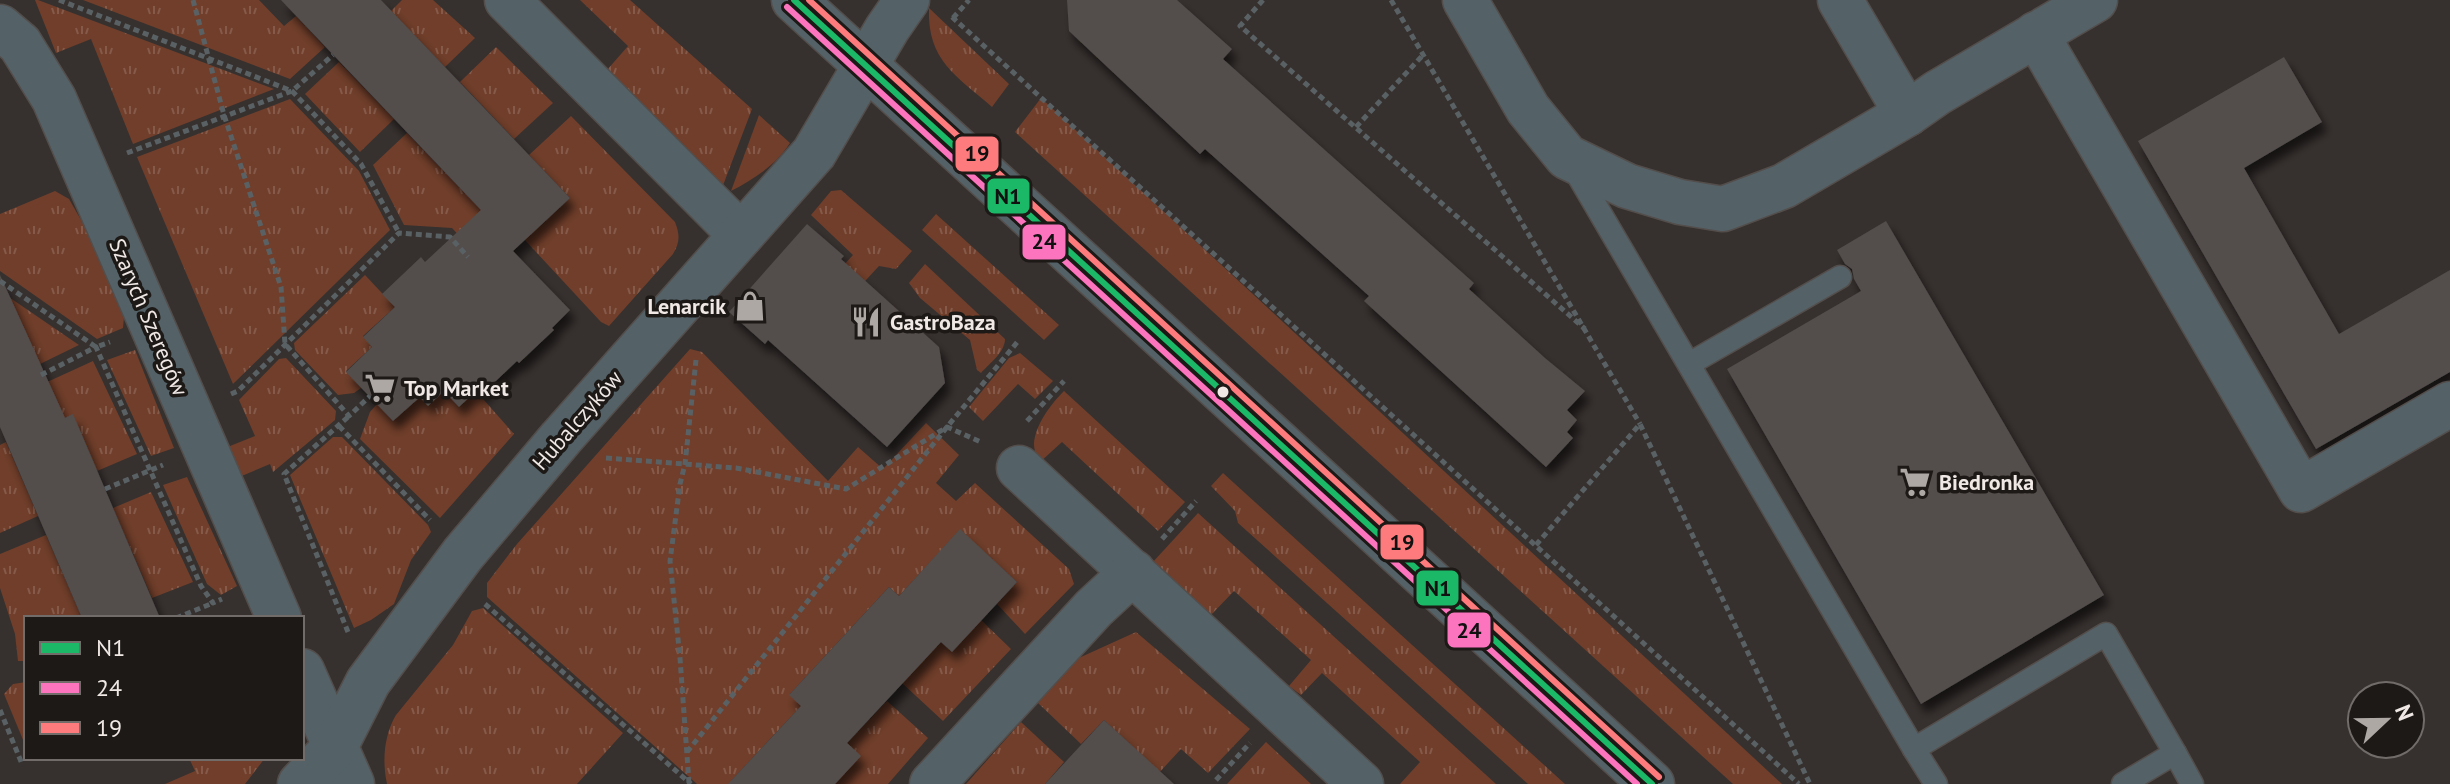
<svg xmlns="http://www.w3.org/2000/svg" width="2450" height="784" font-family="'PT Sans',sans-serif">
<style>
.grass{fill:url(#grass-tufts)}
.building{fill:#524d4c;filter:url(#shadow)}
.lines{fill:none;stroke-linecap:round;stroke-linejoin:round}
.service-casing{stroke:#534e4c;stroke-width:25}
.minor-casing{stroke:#534e4c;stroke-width:47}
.tertiary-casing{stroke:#534e4c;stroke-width:47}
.path{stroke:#5a6164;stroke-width:5;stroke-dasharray:6 4;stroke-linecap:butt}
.service{stroke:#546268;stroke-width:22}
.minor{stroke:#546268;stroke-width:44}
.tertiary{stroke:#546268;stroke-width:44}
.bus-1-casing{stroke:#1d1917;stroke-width:12}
.bus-2-casing{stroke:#1d1917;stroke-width:12}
.bus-3-casing{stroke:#1d1917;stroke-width:12}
.bus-1{stroke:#1ab867;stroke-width:6}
.bus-2{stroke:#fc73be;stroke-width:6}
.bus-3{stroke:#fe7b7d;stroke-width:6}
.bus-dot{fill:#efe8e5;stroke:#1d1917;stroke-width:3}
.labels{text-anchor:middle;stroke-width:7;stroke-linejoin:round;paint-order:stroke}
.poi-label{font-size:22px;font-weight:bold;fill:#efe8e5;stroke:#1d1917;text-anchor:start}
.street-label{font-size:22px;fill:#efe8e5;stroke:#1d1917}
.line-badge{stroke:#1d1917;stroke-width:3}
.pale-badge-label{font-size:22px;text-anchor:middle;font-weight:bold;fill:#111}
</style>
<defs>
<pattern id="grass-tufts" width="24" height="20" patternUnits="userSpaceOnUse" patternTransform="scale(2)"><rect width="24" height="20" fill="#703e2a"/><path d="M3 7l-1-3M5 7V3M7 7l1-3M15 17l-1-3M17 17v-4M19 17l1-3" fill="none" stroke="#855a49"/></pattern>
<filter id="shadow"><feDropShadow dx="5" dy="9" stdDeviation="4" flood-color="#0009"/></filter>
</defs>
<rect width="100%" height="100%" fill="#36302e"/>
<g class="grass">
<polygon points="35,0 38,0 274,89 133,144 91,39 56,53"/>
<polygon points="83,0 259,0 284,26 296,16 325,47 290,79"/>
<polygon points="402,0 433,0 475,38 445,67 391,11"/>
<polygon points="580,0 630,0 752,109 722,188 600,78 628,46"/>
<path d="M929 8 1009 84 992 107C957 76 927 61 929 8Z"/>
<polygon points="496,47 553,103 514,139 460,82"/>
<polygon points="339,62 394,119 360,152 305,94"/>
<polygon points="1041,98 1782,784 1733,784 1015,132"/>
<polygon points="290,99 359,171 390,230 233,384 137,157"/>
<path d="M759 115 790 143C776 165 754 179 731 191Z"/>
<path d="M571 116 675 222C680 235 680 242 673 254L609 326 601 322 523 238 543 223 570 198 529 155Z"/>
<polygon points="407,133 489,218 480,258 452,228 404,225 373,165"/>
<polygon points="841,190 912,251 896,269 879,266 816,334 797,316 853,255 811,215 831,191"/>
<polygon points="55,191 69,199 96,246 124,317 123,328 97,339 0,271 0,214"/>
<polygon points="936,214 1059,325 1044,340 922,230"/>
<path d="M925 264 1005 339C1005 352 990 363 981 373L977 370 970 340 920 298 909 283Z"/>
<polygon points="365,275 395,307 363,336 372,347 346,371 361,388 354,393 338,395 295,350 294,343"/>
<polygon points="0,291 79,345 40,364"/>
<polygon points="690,349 702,352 828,481 858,447 883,469 926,423 959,455 936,483 956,501 975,483 1069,569 1074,584 1025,634 997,604 1017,582 960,530 899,596 889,587 790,694 801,706 732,780 736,784 697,784 487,597 487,583 517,544"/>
<polygon points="135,350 174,448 151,456 107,360"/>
<polygon points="1020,353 1053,381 1035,399 1018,384 983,421 969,407 1009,358"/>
<polygon points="286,358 336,411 335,420 273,472 270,464 237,478 225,448 255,436 239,400 279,359"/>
<polygon points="93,361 137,454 97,471 73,415 60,420 45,383"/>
<polygon points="444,391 459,407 476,391 514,434 440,518 360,439 370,412 377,404 393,421 420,397 428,406"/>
<path d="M1064 391 1185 502 1158 531 1062 442 1039 463C1037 457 1034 450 1034 444 1035 425 1051 404 1064 391Z"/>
<polygon points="333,437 342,437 428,525 431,532 411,560 394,604 371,620 354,628 290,475"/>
<polygon points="6,442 38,516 0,533 0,445"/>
<polygon points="1223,473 1565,784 1528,784 1238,523 1235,511 1211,486"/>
<polygon points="187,477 237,586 221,595 207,584 163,485"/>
<polygon points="151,492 193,582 152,598 113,508"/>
<polygon points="1198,513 1496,784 1400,784 1420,762 1322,673 1301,695 1289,686 1311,660 1234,591 1211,615 1152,563"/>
<polygon points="46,535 82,618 26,618 26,661 18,661 15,634 0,588 0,554"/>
<path d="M483 608 623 733 577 784H387C382 761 384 735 396 715L453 645 472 611Z"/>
<polygon points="981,620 1011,649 943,721 902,683 941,642 952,652"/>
<polygon points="1136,632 1250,729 1208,773 1181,749 1157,775 1131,745 1104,720 1081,744 1038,703 1070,662"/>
<polygon points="26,682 26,747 4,694 13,684"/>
<polygon points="887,701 928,738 888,784 835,784 847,743"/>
<polygon points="1021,722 1064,762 1045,784 966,784"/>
<polygon points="1266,742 1311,784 1227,784"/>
<polygon points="189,758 265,758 245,784 165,784 195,771"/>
</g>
<g class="building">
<polygon points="281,0 381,0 570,198 513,251 570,310 552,328 554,330 519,363 517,361 480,396 476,391 459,407 444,391 428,406 420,397 393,421 346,372 372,347 363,337 395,307 382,294 421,257 425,262 481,210"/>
<polygon points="1067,0 1177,0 1232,49 1223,59 1474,283 1469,289 1545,358 1585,391 1567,410 1577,420 1567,432 1573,438 1546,467 1364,301 1369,296 1205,149 1200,154 1069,31"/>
<polygon points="2284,57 2322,122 2244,168 2339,334 2450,270 2450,372 2316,449 2138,141"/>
<polygon points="1886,221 2104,595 1921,704 1727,369 1861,291 1854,279 1852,269 1845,264 1837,250"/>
<polygon points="807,224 844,256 841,259 939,347 945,383 887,447 768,340 765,344 729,312"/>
<polygon points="0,275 65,418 73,414 160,618 82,618 0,427"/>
<polygon points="960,529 1017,582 952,652 941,642 847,743 861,756 835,784 728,784 801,706 789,695 889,587 899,596"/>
<polygon points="1104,720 1174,784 1045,784"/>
</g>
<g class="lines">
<g class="service-casing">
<g id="service">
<polyline points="1572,165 1914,749"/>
<polyline points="1689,364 1840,277"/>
<polyline points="1936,784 1914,749 2106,634 2175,753"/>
<polyline points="2123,784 2175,753 2192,784"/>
</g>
</g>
<g class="minor-casing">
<g id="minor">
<polyline points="507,0 741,235"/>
<polyline points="1465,0 1528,109 1567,157 1627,186 1680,202 1723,209 1784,186 1907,114 1937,93 2095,0"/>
<polyline points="1840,0 1907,114"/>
<polyline points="0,27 20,44 54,99 279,618"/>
<polyline points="2036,34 2301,490 2450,404"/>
<polyline points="1019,468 1361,784"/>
<polyline points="302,671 352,784"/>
<polyline points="300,784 335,747 368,682 463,554 561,438 814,153 887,29 907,0"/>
<polyline points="932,784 1094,608 1133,572"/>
</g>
</g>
<g class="tertiary-casing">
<polyline id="tertiary" points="794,0 1652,784"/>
</g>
<g class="path">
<polyline points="59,0 292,91 361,164 399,233"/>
<polyline points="193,0 224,115 281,287 285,344 349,416 370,396"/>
<polyline points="1263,0 1240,26 1585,329"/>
<polyline points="1391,0 1640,424"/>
<polyline points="952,17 1799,784"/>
<polyline points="953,18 969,0"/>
<polyline points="1356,127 1423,55"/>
<polyline points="127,153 292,91 333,55"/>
<polyline points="0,281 96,347 110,342"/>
<polyline points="41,375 96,347 201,586 213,603 222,599"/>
<polyline points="231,394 238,391 399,233 450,237 468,257"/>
<polyline points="1027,421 1064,381"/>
<polyline points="339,426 430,520"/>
<polyline points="606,458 736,468 846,489 947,427 981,442"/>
<polyline points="105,489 163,465"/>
<polyline points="1162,539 1196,501"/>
<polyline points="1536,545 1640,424 1810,784"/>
<polyline points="485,604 691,784"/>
<polyline points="176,618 213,603"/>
<polyline points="348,632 284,474 349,416"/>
<polyline points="0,710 22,764"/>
<polyline points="687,752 947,427 1019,340"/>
<polyline points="1216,780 1250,743"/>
<polyline points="689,783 680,658 670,561 680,484 685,464 696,360"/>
</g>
<use href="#service" class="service"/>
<use href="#minor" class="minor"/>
<use href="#tertiary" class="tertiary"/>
<g class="bus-1-casing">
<polyline id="bus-1" points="794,0 1652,784"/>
</g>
<g class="bus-2-casing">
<polyline id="bus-2" points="787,7 1637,784"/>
</g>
<g class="bus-3-casing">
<polyline id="bus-3" points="809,0 1659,777"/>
</g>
<use href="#bus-1" class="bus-1"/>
<use href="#bus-2" class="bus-2"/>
<use href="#bus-3" class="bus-3"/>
</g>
<defs>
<g id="shop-bare" transform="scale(2.4)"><path d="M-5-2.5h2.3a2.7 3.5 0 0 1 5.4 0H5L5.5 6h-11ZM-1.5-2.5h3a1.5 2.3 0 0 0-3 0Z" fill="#aea8a5" stroke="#1d1917" stroke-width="2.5" paint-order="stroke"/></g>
<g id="restaurant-bare" transform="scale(2.4)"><path d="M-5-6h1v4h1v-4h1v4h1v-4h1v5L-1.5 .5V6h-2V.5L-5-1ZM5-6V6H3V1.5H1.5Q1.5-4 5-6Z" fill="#aea8a5" stroke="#1d1917" stroke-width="2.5" paint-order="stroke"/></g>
<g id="supermarket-bare" transform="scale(2.4)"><path d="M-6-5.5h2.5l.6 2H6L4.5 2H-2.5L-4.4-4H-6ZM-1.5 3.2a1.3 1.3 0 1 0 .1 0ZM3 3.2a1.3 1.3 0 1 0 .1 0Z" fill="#aea8a5" stroke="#1d1917" stroke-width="2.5" paint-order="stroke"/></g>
</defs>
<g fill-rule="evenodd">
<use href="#shop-bare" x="750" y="306"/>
<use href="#restaurant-bare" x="866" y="322"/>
<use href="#supermarket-bare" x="380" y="388"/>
<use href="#supermarket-bare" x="1915" y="482"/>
</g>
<circle class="bus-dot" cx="1223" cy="392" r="7"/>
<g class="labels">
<g class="poi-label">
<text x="726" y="314" text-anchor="end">Lenarcik</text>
<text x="890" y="330">GastroBaza</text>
<text x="404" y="396">Top Market</text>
<text x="1939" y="490">Biedronka</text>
</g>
<g class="street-label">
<text transform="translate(149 317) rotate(67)" y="8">Szarych Szeregów</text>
<text transform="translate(577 420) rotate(-49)" y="8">Hubalczyków</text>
</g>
</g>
<g class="line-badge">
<rect x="954" y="135" width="46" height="38" rx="8" fill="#fe7b7d"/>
<rect x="986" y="177" width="45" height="38" rx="8" fill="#1ab867"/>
<rect x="1021" y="223" width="46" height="38" rx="8" fill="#fc73be"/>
<rect x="1379" y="523" width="46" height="38" rx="8" fill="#fe7b7d"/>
<rect x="1415" y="569" width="45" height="38" rx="8" fill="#1ab867"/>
<rect x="1446" y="611" width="46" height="38" rx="8" fill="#fc73be"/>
</g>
<g class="pale-badge-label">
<text x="977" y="161">19</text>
<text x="1008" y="204">N1</text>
<text x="1044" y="249">24</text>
<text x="1402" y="550">19</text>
<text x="1438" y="596">N1</text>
<text x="1469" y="638">24</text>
</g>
<rect x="24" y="616" width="280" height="144" fill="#1d1917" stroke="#716c69" stroke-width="2"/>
<rect x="40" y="642" width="40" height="12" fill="#1ab867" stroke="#716c69" stroke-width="2"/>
<text x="96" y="656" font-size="24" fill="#efe8e5">N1</text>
<rect x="40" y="682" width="40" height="12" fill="#fc73be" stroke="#716c69" stroke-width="2"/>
<text x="96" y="696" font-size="24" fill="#efe8e5">24</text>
<rect x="40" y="722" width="40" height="12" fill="#fe7b7d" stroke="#716c69" stroke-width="2"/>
<text x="96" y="736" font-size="24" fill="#efe8e5">19</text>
<g transform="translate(2386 720) rotate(68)"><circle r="38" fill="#1d1917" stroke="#716c69" stroke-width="2"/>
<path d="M0-6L14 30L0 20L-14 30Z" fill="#aea8a5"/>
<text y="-12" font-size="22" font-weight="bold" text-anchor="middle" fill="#efe8e5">N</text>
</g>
</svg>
